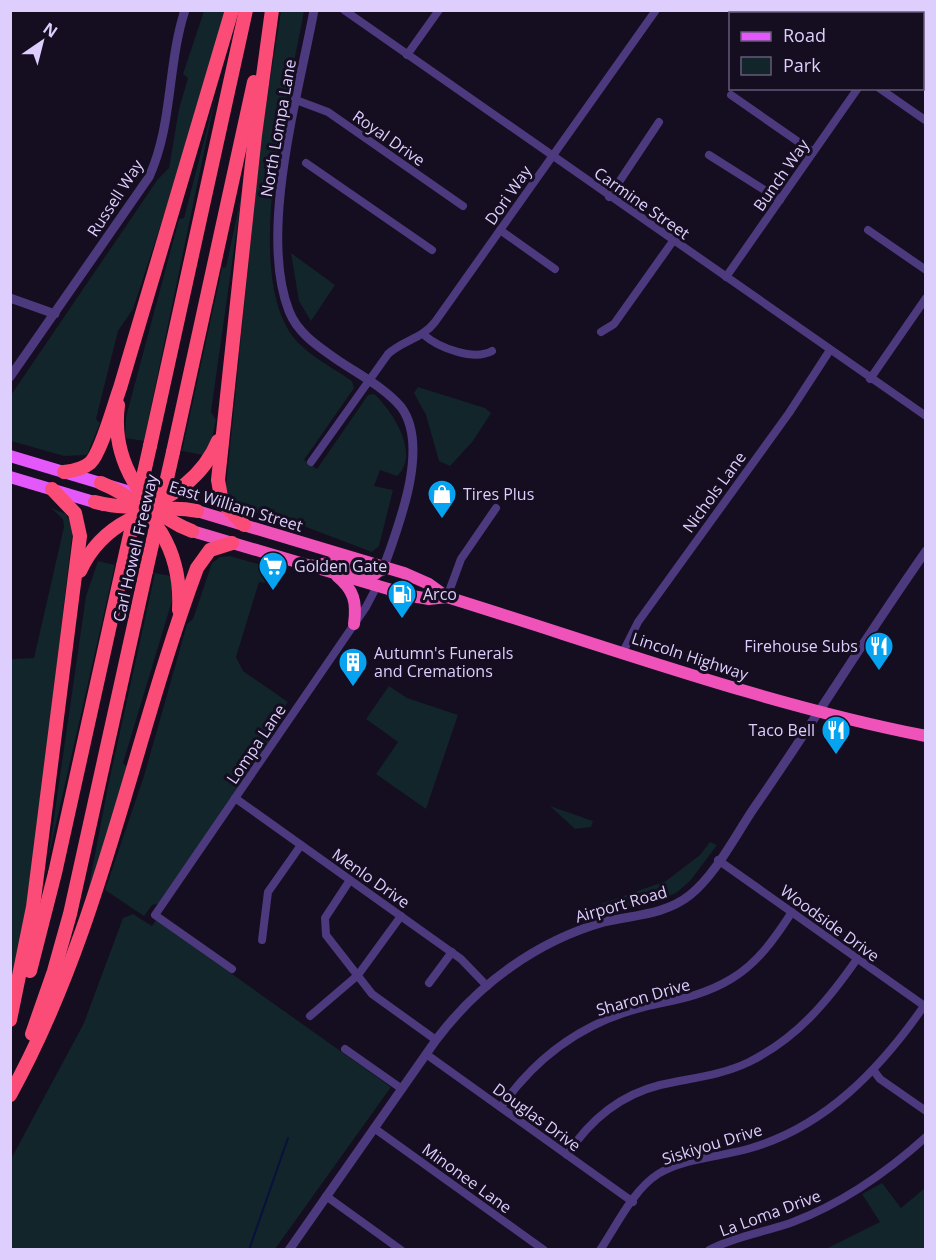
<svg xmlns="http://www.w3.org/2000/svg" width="936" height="1260" font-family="'Open Sans',sans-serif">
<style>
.green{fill:#11252a}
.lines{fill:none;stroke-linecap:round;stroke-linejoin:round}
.stream{stroke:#0a113c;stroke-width:2}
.minor{stroke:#4c397e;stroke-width:8}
.tertiary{stroke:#4c397e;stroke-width:9}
.primary{stroke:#e458fb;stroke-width:12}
.trunk{stroke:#ef52b9;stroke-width:12}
.motorway{stroke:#fa4c77;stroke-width:14}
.motorway-bridge{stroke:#fa4c77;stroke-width:14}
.labels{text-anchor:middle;stroke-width:6;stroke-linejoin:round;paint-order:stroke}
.street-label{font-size:16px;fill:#decefe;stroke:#150d20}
.poi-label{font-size:16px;fill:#decefe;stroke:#150d20;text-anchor:start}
</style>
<rect width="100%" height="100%" fill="#150d20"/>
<g class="green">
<polygon points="204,11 226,11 183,157 133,309 118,331 96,419 100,423 87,455 64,456 11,441 11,395 158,179 169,168 179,109 188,78 183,74"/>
<path d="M281 11H304C290 91 243 264 291 334 305 354 332 367 352 381L354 388 304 460 317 469 368 395 374 394C392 410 421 454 397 476L380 470 374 486 393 490 379 546 372 552 306 527 239 508 230 499 226 487 261 137Z"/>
<polygon points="216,94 144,441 125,438 126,417 179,219 184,218"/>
<polygon points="242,192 211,412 216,420 212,438 203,455 182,451 222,268 226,267"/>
<polygon points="291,253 335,285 311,321 299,301"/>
<polygon points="418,387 485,408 491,413 473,441 450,466 439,461 426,415 414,393"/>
<polygon points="51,508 66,514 73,528 30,888 24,930 11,988 11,659 34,658 64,527 63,519"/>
<polygon points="230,556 272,568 267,583 259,582 236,657 243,671 288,702 282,710 270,742 158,904 152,905 144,916 105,890 144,776 187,624 193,619 212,563 220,557"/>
<polygon points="98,561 115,565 48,859 86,596"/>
<polygon points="155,573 171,576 172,601 123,763 127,767 98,868 88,891 108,786"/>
<polygon points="389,686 407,698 458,715 426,809 376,774 398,742 366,719"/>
<polygon points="550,806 593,821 591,827 575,829"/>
<polygon points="710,842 717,845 690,881 676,893 659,900 628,906 583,919 581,911 666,881 700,855"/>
<polygon points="133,914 152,926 156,920 391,1087 275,1249 11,1250 11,1159 84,1023 123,918"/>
<polygon points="882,1183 901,1208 925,1188 925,1249 826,1249 880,1222 862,1194"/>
</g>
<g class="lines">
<polyline class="stream" points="249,1250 288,1138"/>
<g class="minor">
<polyline points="344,10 926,416"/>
<polyline points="909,14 911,10"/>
<polyline points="407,55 439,10"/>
<polyline points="879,88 925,120"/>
<polyline points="731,95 813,152"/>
<polyline points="296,100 328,112 463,206"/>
<polyline points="709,155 780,200"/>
<polyline points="306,163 432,250"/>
<polyline points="609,197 659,122"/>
<polyline points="500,230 555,269"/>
<polyline points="868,230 926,270"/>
<polyline points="726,277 858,88"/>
<polyline points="601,332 614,324 673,241"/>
<path d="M424 335C439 348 474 361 492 351"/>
<polyline points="870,379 926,298"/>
<path d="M311 462 388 354C403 340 422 339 435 322L656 10"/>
<polyline points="447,597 461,559 496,508"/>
<polyline points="623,652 638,622 789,413 830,350"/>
<polyline points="235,798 461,959 487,986"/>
<polyline points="718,860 926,1007"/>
<polyline points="350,880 325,918 326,935 372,994 436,1040"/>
<polyline points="262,940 268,892 301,845"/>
<polyline points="232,969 155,915 366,607 377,586"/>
<polyline points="429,983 452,952"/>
<polyline points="310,1016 358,975 401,916"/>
<polyline points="345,1049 402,1089"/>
<polyline points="426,1054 633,1202"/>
<polyline points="874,1071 880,1079 926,1111"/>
<path d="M501 1107C536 1057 584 1022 644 1007 675 1000 703 996 731 979 758 963 775 938 792 912"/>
<polyline points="374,1128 544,1250"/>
<path d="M567 1155C589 1121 620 1095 660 1085 690 1078 720 1076 749 1062 797 1038 827 1002 857 959"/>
<polyline points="326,1196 401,1250"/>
<path d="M600 1250C617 1225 633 1190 658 1174 684 1158 721 1157 751 1148 826 1126 880 1069 924 1006"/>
<path d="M709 1250C735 1236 766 1232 793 1222 843 1203 886 1173 926 1137"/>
</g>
<g class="tertiary">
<path d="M314 10C299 92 258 232 289 311 298 334 319 347 339 361 360 375 385 388 401 407 431 447 397 530 382 572"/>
<polyline points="10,298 55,314"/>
<path d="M10 377 149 177C173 125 167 65 185 10"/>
<path d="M289 1250 436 1040C478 984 537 941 604 922 633 915 665 915 690 895 716 874 735 836 754 808 813 723 867 635 926 551"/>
</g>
<g class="primary">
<polyline points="10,456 147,497"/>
<polyline points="10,477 104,505"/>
</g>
<g class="trunk">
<path d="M197 511 404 573 429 584 447 597C605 646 763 704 926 736"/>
<polyline points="192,531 412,596 429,599 447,597"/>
<polyline points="311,566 335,562 375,574 383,567"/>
<path d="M337 576C354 590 357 602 354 624"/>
</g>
<g class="motorway">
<path d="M118 405C111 458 141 512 192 531"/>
<polyline points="150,446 246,10"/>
<polyline points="173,452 254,82"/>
<path d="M64 472C73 471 83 469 90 463 101 453 114 404 120 388L232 10"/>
<path d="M101 483C155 505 182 552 179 610"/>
<path d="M95 502C108 505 122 508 137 506 172 502 205 473 218 441"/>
<polyline points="244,525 222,502 218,480 255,135 272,10"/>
<path d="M80 571C101 526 148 501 197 511"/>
<polyline points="30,971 55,873 123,566"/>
<polyline points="10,1020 33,907 80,536 75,513 52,489"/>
<polyline points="32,1034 54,971 70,914 146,571"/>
<path d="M10 1095C101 930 132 743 197 568L210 550 232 543"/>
</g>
<g class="motorway-bridge">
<polyline points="123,566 150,446"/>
<polyline points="146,571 173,452"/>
</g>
</g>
<defs>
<g id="shop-pin" transform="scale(1.5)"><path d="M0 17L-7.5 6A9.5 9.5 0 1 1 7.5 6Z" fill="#06a3f1" stroke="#150d20"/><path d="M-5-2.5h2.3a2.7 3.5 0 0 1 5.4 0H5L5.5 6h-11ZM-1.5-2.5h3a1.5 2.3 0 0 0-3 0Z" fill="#fff"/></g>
<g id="supermarket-pin" transform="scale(1.5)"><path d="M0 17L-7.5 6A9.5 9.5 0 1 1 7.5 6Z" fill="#06a3f1" stroke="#150d20"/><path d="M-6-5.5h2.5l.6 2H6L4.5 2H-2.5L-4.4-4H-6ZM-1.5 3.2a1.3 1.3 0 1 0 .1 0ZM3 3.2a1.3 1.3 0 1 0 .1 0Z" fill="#fff"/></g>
<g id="fuel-pin" transform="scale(1.5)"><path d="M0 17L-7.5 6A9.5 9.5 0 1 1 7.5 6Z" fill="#06a3f1" stroke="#150d20"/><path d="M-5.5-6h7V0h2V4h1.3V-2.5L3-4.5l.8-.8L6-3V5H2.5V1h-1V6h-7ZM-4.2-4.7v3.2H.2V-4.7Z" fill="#fff"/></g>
<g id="restaurant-pin" transform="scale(1.5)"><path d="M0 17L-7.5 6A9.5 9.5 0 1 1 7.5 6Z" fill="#06a3f1" stroke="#150d20"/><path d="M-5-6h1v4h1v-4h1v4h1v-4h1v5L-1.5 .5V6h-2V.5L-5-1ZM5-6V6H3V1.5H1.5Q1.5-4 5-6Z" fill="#fff"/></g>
<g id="building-pin" transform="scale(1.5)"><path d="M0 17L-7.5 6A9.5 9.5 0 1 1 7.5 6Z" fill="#06a3f1" stroke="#150d20"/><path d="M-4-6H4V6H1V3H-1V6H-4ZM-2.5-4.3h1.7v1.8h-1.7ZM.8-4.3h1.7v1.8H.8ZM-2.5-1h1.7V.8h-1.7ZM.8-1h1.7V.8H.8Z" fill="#fff"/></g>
</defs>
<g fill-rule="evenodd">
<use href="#shop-pin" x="442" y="494"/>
<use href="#supermarket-pin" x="273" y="566"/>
<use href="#fuel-pin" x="402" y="594"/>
<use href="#restaurant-pin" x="879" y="646"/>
<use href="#building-pin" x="353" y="662"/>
<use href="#restaurant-pin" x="836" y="730"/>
</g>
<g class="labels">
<g class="street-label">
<text transform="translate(278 128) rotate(-80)" y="6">North Lompa Lane</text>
<text transform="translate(389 138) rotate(35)" y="6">Royal Drive</text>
<text transform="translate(781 175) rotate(-55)" y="6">Bunch Way</text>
<text transform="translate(508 195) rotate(-55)" y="6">Dori Way</text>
<text transform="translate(115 198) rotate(-57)" y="6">Russell Way</text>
<text transform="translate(642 203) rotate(35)" y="6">Carmine Street</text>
<text transform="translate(714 492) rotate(-54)" y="6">Nichols Lane</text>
<text transform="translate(236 506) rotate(17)" y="6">East William Street</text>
<text transform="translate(135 548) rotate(-77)" y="6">Carl Howell Freeway</text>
<text transform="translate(690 656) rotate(18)" y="6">Lincoln Highway</text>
<text transform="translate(256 744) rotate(-56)" y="6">Lompa Lane</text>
<text transform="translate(371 878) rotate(35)" y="6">Menlo Drive</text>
<text transform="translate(621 904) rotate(-16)" y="6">Airport Road</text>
<text transform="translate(830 923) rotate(36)" y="6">Woodside Drive</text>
<text transform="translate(643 997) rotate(-16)" y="6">Sharon Drive</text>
<text transform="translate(537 1117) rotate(36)" y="6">Douglas Drive</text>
<text transform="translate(712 1144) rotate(-17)" y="6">Siskiyou Drive</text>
<text transform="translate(467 1178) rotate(36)" y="6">Minonee Lane</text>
<text transform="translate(770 1213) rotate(-20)" y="6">La Loma Drive</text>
</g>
<g class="poi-label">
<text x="463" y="500">Tires Plus</text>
<text x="294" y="572">Golden Gate</text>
<text x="423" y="600">Arco</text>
<text x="858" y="652" text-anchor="end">Firehouse Subs</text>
<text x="374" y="659">Autumn's Funerals<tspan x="374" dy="18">and Cremations</tspan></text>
<text x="815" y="736" text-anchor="end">Taco Bell</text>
</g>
</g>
<rect width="936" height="1260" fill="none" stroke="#decefe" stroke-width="24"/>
<rect x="729" y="12" width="195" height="78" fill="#150d20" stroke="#655a79" stroke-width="1.5"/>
<rect x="741" y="32" width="30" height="9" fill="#e458fb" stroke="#655a79" stroke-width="1.5"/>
<text x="783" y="42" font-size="18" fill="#decefe">Road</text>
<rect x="741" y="57" width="30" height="18" fill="#11252a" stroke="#655a79" stroke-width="1.5"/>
<text x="783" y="72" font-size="18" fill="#decefe">Park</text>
<g transform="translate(42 42) rotate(35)" stroke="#150d20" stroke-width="4.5" paint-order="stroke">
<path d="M0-4.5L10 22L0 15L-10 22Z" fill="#decefe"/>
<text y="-9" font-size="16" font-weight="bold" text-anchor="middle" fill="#decefe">N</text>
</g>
</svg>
